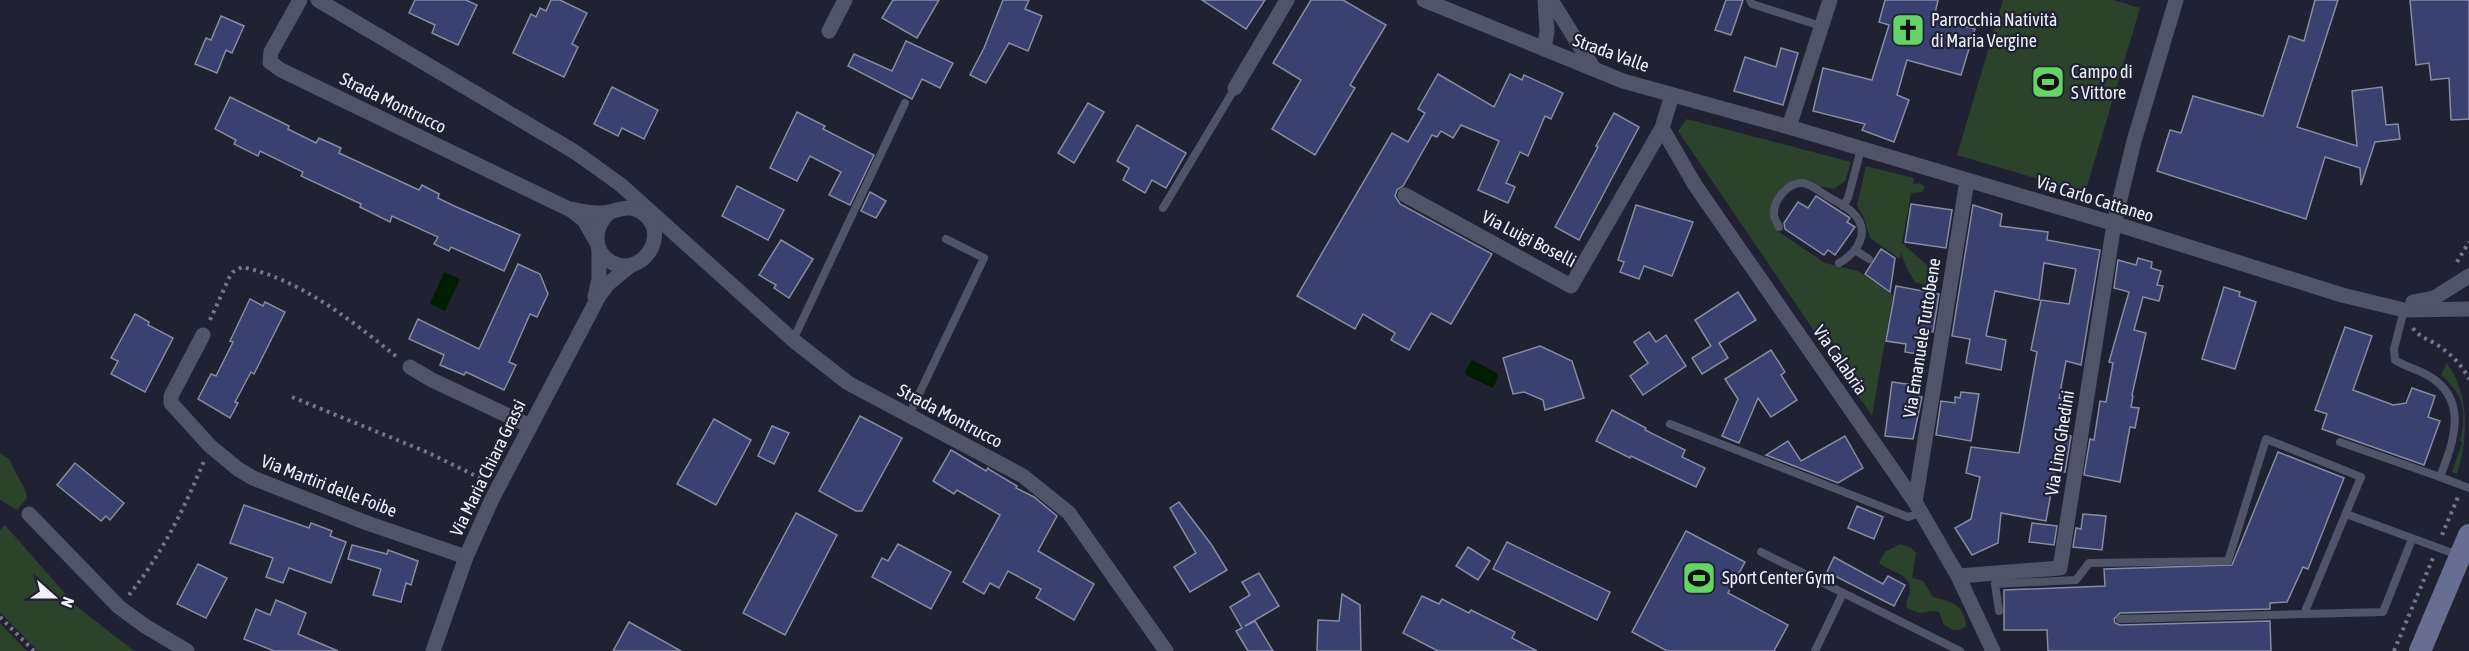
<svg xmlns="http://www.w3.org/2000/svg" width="2469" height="651" font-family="'Asap Condensed',sans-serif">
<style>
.green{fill:#2b422b}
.water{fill:#001c01}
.building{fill:#3a406f;stroke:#878ba0;stroke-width:1.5}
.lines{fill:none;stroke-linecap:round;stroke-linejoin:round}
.path{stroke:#747785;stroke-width:4;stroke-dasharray:3 4.5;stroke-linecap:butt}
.lane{stroke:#505469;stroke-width:8}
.street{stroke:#505469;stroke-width:15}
.secondary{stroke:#686e91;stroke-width:22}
.labels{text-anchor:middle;stroke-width:4.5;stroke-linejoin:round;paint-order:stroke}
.poi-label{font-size:18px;fill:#eef1fc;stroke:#202233;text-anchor:start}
.street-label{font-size:18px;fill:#eef1fc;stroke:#202233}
</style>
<rect width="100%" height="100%" fill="#202233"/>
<g class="green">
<polygon points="2003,0 2113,0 2140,8 2085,193 1957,155"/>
<polygon points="1687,119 1851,162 1845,181 1834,189 1817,186 1784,188 1771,214 1779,232 1825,263 1858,271 1893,295 1872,416 1678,131"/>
<path d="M1866 166 1914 178 1913 184 1920 183 1925 187 1922 192 1911 193 1902 243 1926 264 1932 272 1930 283 1925 285 1915 282C1910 274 1903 261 1901 252L1900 259 1870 238 1863 215 1857 206Z"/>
<path d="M2447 363C2469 394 2469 435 2457 474L2452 472 2462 443 2460 440C2467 411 2464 395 2441 375Z"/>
<path d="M0 453 10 460C14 474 25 483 27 498L17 510 0 500Z"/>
<polygon points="5,525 75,605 134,651 38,651 0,612 0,530"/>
<path d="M1900 544 1911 548 1916 553 1912 578 1923 581 1933 597C1952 602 1964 604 1966 626 1958 633 1953 630 1944 625L1939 612 1933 611 1919 613 1907 608C1905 600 1911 596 1910 588 1909 573 1888 571 1879 563L1885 552Z"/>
<polygon points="0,623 27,651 0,651"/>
</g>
<g class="water">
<polygon points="444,272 460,279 445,311 430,304"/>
<polygon points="1472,360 1497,373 1498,377 1493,388 1466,375 1465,372"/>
</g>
<g class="building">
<polygon points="415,0 466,0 477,5 458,45 432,33 435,25 409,13"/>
<polygon points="551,0 560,0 587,13 572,44 578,47 564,77 513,53 531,14 536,17 540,8 546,11"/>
<polygon points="893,0 939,0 917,38 882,18"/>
<polygon points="1003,0 1029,0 1025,9 1042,16 1028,51 1009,43 986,83 970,75 984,48"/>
<polygon points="1202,0 1265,0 1246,29"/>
<polygon points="1311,0 1343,0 1386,25 1350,85 1355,88 1315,155 1272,129 1301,80 1273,63"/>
<polygon points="1726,0 1743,0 1731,35 1715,30"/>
<polygon points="1885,0 1938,0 1934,18 1975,29 1961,75 1907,60 1897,95 1909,100 1894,142 1862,130 1865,124 1813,111 1823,68 1872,80 1889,25 1879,22"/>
<polygon points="2315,0 2338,0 2297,127 2357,146 2352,91 2382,87 2386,125 2398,124 2400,139 2375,142 2361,185 2360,168 2325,157 2306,219 2157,171 2170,130 2181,133 2193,96 2263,116 2289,36 2304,41"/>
<polygon points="2410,0 2469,0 2469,119 2451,120 2449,78 2431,80 2429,63 2416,65"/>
<polygon points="221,16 244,26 232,53 226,50 217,73 195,64 206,38 211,40"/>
<polygon points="906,41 953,63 940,88 922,79 912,99 848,66 854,54 892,71"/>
<polygon points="1781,48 1798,53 1783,105 1734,91 1745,57 1776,67"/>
<polygon points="1438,74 1494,107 1510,74 1522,80 1524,75 1563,93 1551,119 1545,116 1528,156 1520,152 1506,183 1515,187 1508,203 1478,190 1499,141 1461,125 1453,138 1441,131 1437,137 1432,135 1403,186 1397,190 1395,196 1400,204 1492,254 1451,324 1431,313 1409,350 1391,340 1395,333 1363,314 1355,329 1297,296 1392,133 1408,142 1425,113 1418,109"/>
<polygon points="612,87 658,110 644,139 622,128 618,136 594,124"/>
<polygon points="230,97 289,126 288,129 316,143 319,138 341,148 339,153 419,190 422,185 439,194 438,198 452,205 520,235 504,271 451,247 449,251 434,244 438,237 392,216 390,222 360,207 361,204 301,176 303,172 260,151 258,156 234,144 236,140 215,129"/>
<polygon points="1088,103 1104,112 1074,163 1058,153"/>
<polygon points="797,112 825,126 823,129 874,155 850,205 829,195 841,172 810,156 797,181 770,168"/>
<polygon points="1614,113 1639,127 1579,240 1555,227 1598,147 1596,146"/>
<polygon points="1137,125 1186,153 1166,188 1152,180 1145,193 1123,180 1129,168 1117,161"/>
<polygon points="737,186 784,210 768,240 722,216"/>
<polygon points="870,192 886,201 876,218 861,211"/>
<polygon points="1816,196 1850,218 1847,222 1855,227 1835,255 1828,250 1824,255 1785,229 1784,223 1798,202 1808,208"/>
<polygon points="1911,204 1952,210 1946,248 1905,242"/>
<polygon points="1636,205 1693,222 1672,276 1644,266 1639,279 1620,272 1624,262 1618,260"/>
<polygon points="1973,205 2002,214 2000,226 2048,232 2047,240 2100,250 2081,365 2066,361 2059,398 2067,399 2061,434 2071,436 2065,472 2055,470 2046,521 2001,513 1998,543 1972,555 1955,528 1971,519 1980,477 1966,473 1971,447 2019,453 2037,352 2031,350 2041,300 2069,304 2076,269 2044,263 2039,300 1995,291 1986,336 2006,340 2001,370 1966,363 1970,339 1952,336"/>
<polygon points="781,240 813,259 789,298 774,288 776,285 759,275"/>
<polygon points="1881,249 1895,258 1890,292 1865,274"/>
<polygon points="2138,258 2152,262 2151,268 2161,271 2157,285 2163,286 2159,301 2143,297 2134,330 2146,333 2132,395 2133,396 2131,407 2139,408 2135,428 2130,427 2120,482 2084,475 2090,439 2094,440 2100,401 2106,402 2113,363 2109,362 2129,292 2114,288 2118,260 2136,265"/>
<polygon points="518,264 540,274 548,294 537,317 530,314 509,362 516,365 504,390 466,372 464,375 440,365 444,355 409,339 418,319 479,349"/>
<polygon points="1896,286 1939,294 1933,332 1927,331 1923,355 1905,352 1906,344 1886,341"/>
<polygon points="2224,287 2240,292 2239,296 2256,302 2235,369 2202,359"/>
<polygon points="1738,292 1756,320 1719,343 1728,358 1702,374 1692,358 1711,346 1695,320"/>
<polygon points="250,299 263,306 265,302 285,312 254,374 251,372 235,402 238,403 230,418 198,399 211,374 216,376 233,342 230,341"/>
<polygon points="135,314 149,322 148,325 173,338 145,392 111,374 118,361 111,358"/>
<polygon points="2345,327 2372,336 2353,390 2393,405 2406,403 2412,388 2435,396 2428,417 2440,421 2424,465 2322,429 2327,414 2315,410"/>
<polygon points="1649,332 1656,342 1666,335 1686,366 1643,395 1630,376 1648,363 1634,342"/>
<polygon points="1540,346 1572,361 1584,398 1545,410 1543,400 1524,392 1513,394 1503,358"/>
<polygon points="1771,350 1785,372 1781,375 1797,400 1771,417 1758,398 1739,443 1722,436 1738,399 1725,379"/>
<polygon points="1892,382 1921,386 1919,397 1922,397 1913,439 1885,436"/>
<polygon points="1961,392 1979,394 1971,441 1936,435 1941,401 1955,403 1955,397 1960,398"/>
<polygon points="1612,410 1646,428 1645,430 1685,450 1682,457 1705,468 1696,487 1631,456 1630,458 1596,441"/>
<polygon points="860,416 902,438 862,511 856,511 819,491"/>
<polygon points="714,419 751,440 716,505 677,484"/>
<polygon points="772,426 789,433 774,464 758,456"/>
<polygon points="1845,436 1863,468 1838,483 1766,455 1788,441 1801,461"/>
<polygon points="951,450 986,471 988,468 990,470 1017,486 1016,488 1034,497 1057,516 1038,551 1094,584 1074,620 1036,598 1041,589 1008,571 999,588 990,583 984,594 963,582 1000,515 957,490 954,494 933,481"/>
<polygon points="2278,452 2344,478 2308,569 2303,567 2287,602 2270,603 2270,609 2120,613 2114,619 2115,623 2120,625 2270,621 2271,651 2048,651 2047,630 2004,630 2004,590 2105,586 2104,569 2232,565"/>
<polygon points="75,463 124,503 110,520 106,516 101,521 57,485"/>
<polygon points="1179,502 1211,544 1227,570 1190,592 1174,567 1196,553 1170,508"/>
<polygon points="244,505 309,528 311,523 332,531 330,536 346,542 331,583 289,568 283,583 266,577 273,558 230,543"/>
<polygon points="1857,506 1883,517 1874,539 1848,528"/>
<polygon points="796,513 837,535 785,635 743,613"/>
<polygon points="2083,514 2106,516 2102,550 2073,547 2076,528 2081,529"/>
<polygon points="2032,523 2057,526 2054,545 2029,542"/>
<polygon points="1686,531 1745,562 1728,593 1788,625 1774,651 1667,651 1632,632"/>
<polygon points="1507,542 1610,592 1597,620 1493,569"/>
<polygon points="898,544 951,572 931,609 872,577 882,558 888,561"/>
<polygon points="352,545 387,554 388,550 418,561 411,585 406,583 401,602 373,595 381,569 348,559"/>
<polygon points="1468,547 1490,561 1478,580 1456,566"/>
<polygon points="1834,557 1883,584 1888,576 1905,585 1894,606 1827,572"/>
<polygon points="198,564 227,578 206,618 177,604"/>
<polygon points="1259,573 1279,606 1245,626 1255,621 1273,651 1248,651 1236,631 1242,628 1230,607 1250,595 1242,582"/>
<polygon points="1342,594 1360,605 1361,651 1317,651 1318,620 1339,621"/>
<polygon points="1422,596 1439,604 1442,599 1469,613 1471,610 1515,632 1512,638 1537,651 1438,651 1403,633"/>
<polygon points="276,600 306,613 298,634 338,651 274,651 244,639 256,609 270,615"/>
<polygon points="629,622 681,651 613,651"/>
</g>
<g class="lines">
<g class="path">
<polyline points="2457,262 2469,242"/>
<path d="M210 320 229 278 233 272 242 267C300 279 352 321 397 357"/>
<path d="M2413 328C2419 337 2428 339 2436 344 2450 353 2462 365 2469 379"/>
<polyline points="292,397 429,453 484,480"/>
<polyline points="2442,535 2458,497"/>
<path d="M129 595C162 554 184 509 204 461"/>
<polyline points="0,617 34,651"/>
<polyline points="2394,651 2433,558"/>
</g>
<g class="lane">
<polyline points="1750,0 1752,4 1821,26"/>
<polyline points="1843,206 1848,198 1861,149"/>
<polyline points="1163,208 1235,88"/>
<path d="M1779 227C1778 224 1774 218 1774 215 1773 200 1788 182 1803 183 1811 184 1820 192 1827 196 1835 201 1844 205 1851 211 1872 229 1859 252 1839 263"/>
<polyline points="1855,250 1869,259"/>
<path d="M2404 310 2394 349 2395 360C2405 367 2418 369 2429 376 2469 400 2454 441 2440 477L2469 488"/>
<polyline points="793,340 905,103"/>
<polyline points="909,415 984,258 946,239"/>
<polyline points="1670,424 1908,517 1921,513"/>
<polyline points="2340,442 2440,477"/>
<polyline points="2346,514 2458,555"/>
<polyline points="1761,552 1960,651"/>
<polyline points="1999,611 1995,584 2076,580 2089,563 2228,561 2266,439 2361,477 2304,614"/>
<polyline points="2120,619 2383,612 2412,539"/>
<polyline points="1815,651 1843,593"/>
</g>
<g class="street">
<polyline points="300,0 271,52 270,62 281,70 571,210 584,220 596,241"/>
<polyline points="318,0 575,152 621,185 793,340 848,383 1023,476 1069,513 1166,651"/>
<polyline points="1424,0 1623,81 1789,127 2129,228 2342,295 2404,310 2469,309"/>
<polyline points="1551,0 1594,69"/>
<polyline points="829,31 845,0"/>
<polyline points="1544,49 1547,31 1545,0"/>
<polyline points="1235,88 1287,0"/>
<polyline points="1672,95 1662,128 1695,185 1915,502 1958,576 1993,651"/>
<polyline points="1789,127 1830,0"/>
<polyline points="1405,195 1571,286 1662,128"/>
<path d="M572 209C584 212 597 215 609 212 622 209 631 204 644 214 671 235 641 279 611 262 591 251 594 225 610 212"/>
<polyline points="595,297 599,279 599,249"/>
<polyline points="2413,302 2434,298 2469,276"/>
<polyline points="203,335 171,396 171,403 210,446 238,469 253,478 367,523 466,557"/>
<polyline points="410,367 432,380 530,426"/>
<polyline points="1915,502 1967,181"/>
<polyline points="29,514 119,607 145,626 187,651"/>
<polyline points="1958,576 2060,568 2114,224 2134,141 2176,0"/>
<polyline points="433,651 466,557 492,499 599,296 608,284 631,265"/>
</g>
<polyline class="secondary" points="2420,651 2469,535"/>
</g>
<defs>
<g id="church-square" transform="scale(1.725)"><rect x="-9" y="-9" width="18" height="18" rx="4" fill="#65d467" stroke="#202233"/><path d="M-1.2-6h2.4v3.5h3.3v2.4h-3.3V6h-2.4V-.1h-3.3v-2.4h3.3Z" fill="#111"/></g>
<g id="stadium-square" transform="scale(1.725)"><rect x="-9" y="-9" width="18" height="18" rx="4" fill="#65d467" stroke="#202233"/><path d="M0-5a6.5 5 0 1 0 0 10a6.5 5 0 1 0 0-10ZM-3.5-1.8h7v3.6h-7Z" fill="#111"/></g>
</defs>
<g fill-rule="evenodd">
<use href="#church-square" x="1908" y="30"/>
<use href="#stadium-square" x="2048" y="82"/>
<use href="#stadium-square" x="1699" y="578"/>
</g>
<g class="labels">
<g class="poi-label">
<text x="1931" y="26">Parrocchia Natività<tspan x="1931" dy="21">di Maria Vergine</tspan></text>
<text x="2071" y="78">Campo di<tspan x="2071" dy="21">S Vittore</tspan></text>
<text x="1722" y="584">Sport Center Gym</text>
</g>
<g class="street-label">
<text transform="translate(1611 53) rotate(20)" y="6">Strada Valle</text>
<text transform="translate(393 103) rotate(26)" y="6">Strada Montrucco</text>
<text transform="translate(2095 199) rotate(17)" y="6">Via Carlo Cattaneo</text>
<text transform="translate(1529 239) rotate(27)" y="6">Via Luigi Boselli</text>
<text transform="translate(1922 338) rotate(-81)" y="6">Via Emanuele Tuttobene</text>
<text transform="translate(1840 360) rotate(55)" y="6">Via Calabria</text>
<text transform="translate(950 416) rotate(28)" y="6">Strada Montrucco</text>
<text transform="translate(2060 443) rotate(-81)" y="6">Via Lino Ghedini</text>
<text transform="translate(488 468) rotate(-64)" y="6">Via Maria Chiara Grassi</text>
<text transform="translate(329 486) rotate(21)" y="6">Via Martiri delle Foibe</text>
</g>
</g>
<g transform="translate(54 597) rotate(111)" stroke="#202233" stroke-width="4.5" paint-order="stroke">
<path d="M0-4.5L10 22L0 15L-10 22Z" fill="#eef1fc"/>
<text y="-9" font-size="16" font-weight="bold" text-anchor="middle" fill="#eef1fc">N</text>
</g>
</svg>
